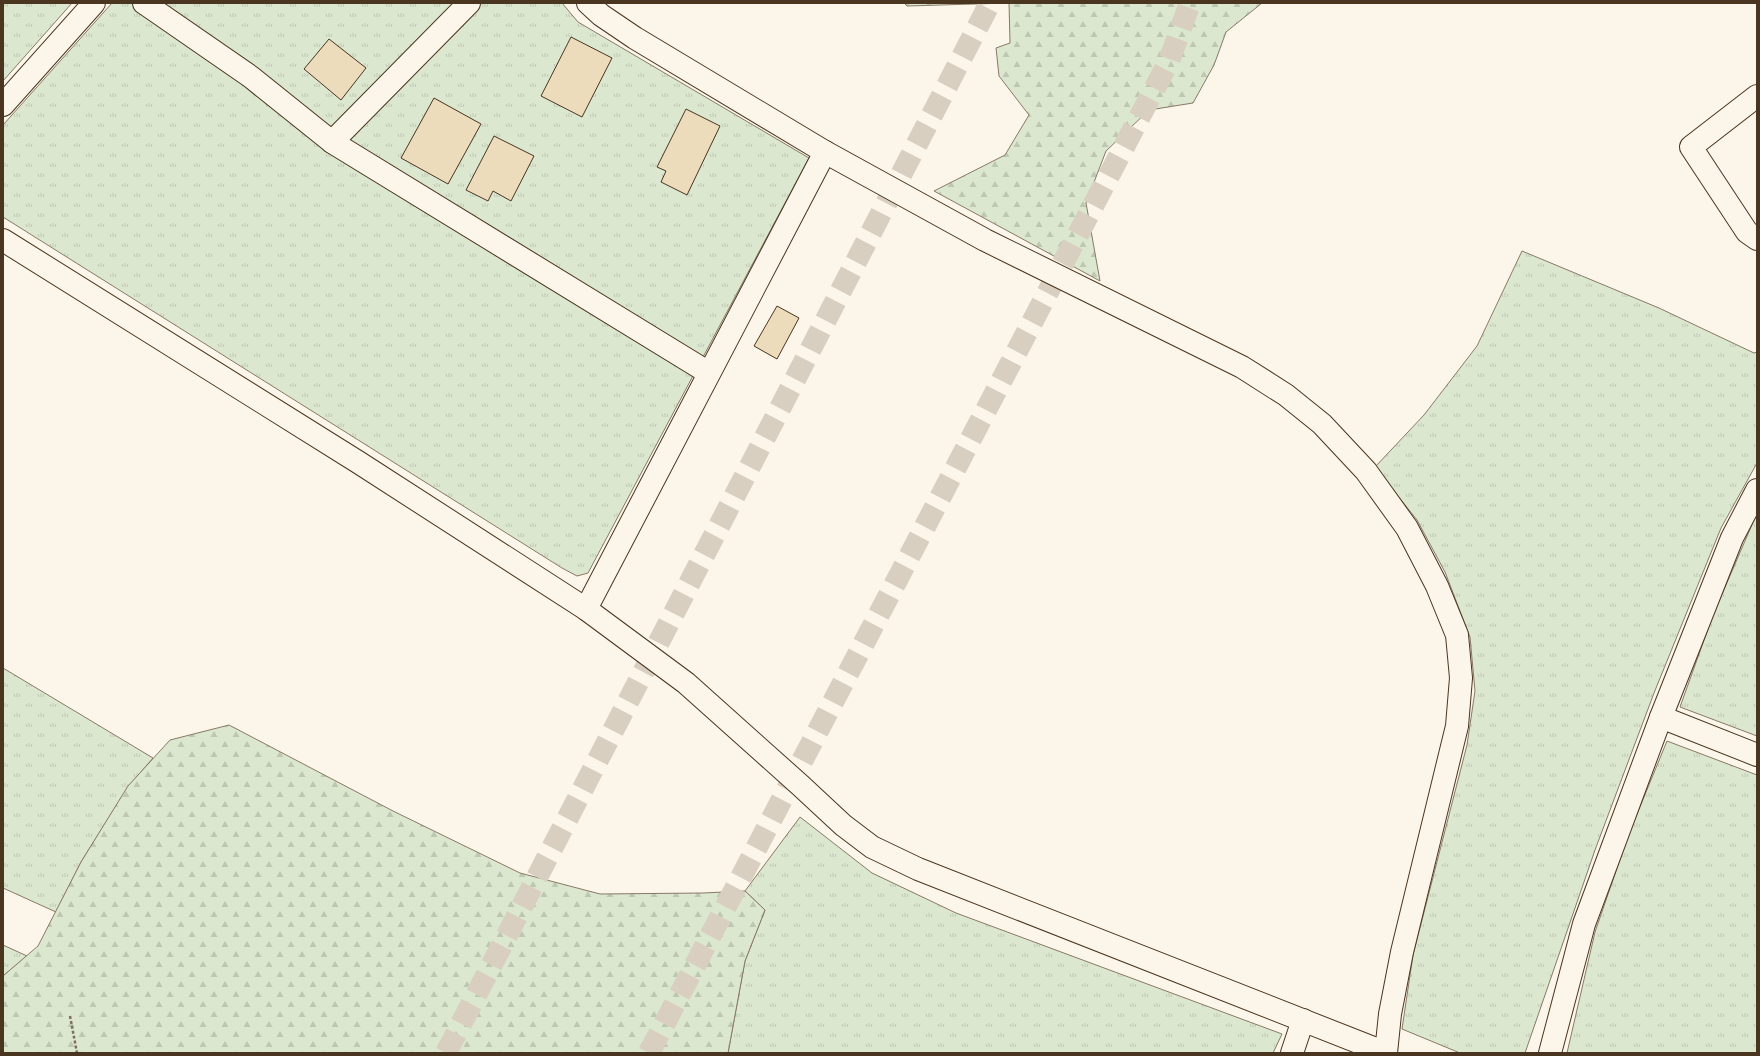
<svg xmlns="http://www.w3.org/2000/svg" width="1760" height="1056" font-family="Karla,sans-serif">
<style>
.grass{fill:url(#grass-tufts);stroke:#887966}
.forest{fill:url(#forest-firs);stroke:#887966}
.building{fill:#ecdcbc;stroke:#4a3520}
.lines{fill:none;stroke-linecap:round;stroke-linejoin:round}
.motorway-tunnel{stroke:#d8cfc1;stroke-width:22;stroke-dasharray:22 11;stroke-linecap:butt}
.minor-casing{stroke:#4a3520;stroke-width:24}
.tertiary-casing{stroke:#4a3520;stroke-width:24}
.path{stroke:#7f6f5c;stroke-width:2.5;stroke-dasharray:3 2;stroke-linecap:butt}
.minor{stroke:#fbf6e9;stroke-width:22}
.tertiary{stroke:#fbf6e9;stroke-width:22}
</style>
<defs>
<pattern id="grass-tufts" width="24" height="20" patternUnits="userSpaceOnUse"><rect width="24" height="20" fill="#dce7d0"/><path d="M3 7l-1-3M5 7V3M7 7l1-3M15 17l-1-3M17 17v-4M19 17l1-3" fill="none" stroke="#bec7b2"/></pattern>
<pattern id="forest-firs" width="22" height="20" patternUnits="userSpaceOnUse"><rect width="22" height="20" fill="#dce7d0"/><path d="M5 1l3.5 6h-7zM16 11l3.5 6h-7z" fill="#bec7b2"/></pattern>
</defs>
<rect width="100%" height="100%" fill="#fbf6e9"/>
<g class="grass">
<polygon points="3,3 72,3 3,81"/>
<polygon points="112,3 562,3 578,22 809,158 588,573 577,576 562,568 3,217 3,125"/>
<polygon points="1522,251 1659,308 1754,353 1757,352 1757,463 1721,528 1654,693 1595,850 1525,1053 1460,1053 1402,1029 1413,955 1467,745 1475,691 1470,637 1445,572 1417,520 1375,467 1424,415 1477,346"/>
<polygon points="1757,513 1757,736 1680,707 1713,615"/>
<polygon points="3,668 153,758 128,787 81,862 56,912 3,888"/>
<polygon points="1667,741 1757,775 1757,1053 1567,1053 1595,932 1628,836"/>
<polygon points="800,817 872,873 956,913 1282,1034 1273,1053 728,1053 745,961 765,910 745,891"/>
<polygon points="3,945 27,956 3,976"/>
</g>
<g class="forest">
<polygon points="904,3 1008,3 907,6"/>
<polygon points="1009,3 1262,3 1226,32 1214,65 1193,103 1149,110 1106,151 1086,203 1100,281 934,191 1005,155 1029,115 999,76 996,48 1010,43"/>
<polygon points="229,725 393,811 520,873 600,894 703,893 745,891 765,910 745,961 728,1053 3,1053 3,976 38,946 81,862 128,786 170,740"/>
</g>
<g class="building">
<polygon points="571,37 612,58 582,117 541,96"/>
<polygon points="329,39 366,68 341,100 304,69"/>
<polygon points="434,98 481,124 448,184 401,158"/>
<polygon points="686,109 720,126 687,195 661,182 666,171 657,167"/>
<polygon points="494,136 534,156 511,201 493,191 488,201 466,190"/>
<polygon points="777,306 799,318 777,359 754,346"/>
</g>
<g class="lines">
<g class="motorway-tunnel">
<polyline points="446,1053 990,3"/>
<polyline points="649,1053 1169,61 1190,3"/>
</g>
<g class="minor-casing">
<g id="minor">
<polyline points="144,3 251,77 332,142"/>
<polyline points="469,3 332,142 709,373"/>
<polyline points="588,3 601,15 635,38 825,152 985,240 1242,367 1286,395 1322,424 1366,471 1407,528 1437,586 1457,635 1461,678 1457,726 1402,952 1390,1014 1386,1053"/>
<polyline points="1757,96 1691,147 1747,232 1757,239"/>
<polyline points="3,105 94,3"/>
<polyline points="586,609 825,152"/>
<polyline points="1661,717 1757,755"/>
<polyline points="1292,1053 1303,1020"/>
<polyline points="1550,1053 1584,924 1661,717 1732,538 1757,490"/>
</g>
</g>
<g class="tertiary-casing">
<polyline id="tertiary" points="3,240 358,462 586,609 686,683 800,785 843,825 872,847 918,869 1386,1053"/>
</g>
<polyline class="path" points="70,1016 77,1053"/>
<use href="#minor" class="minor"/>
<use href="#tertiary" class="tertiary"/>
</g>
<rect width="1760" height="1056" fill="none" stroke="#4a3520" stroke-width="8"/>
</svg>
